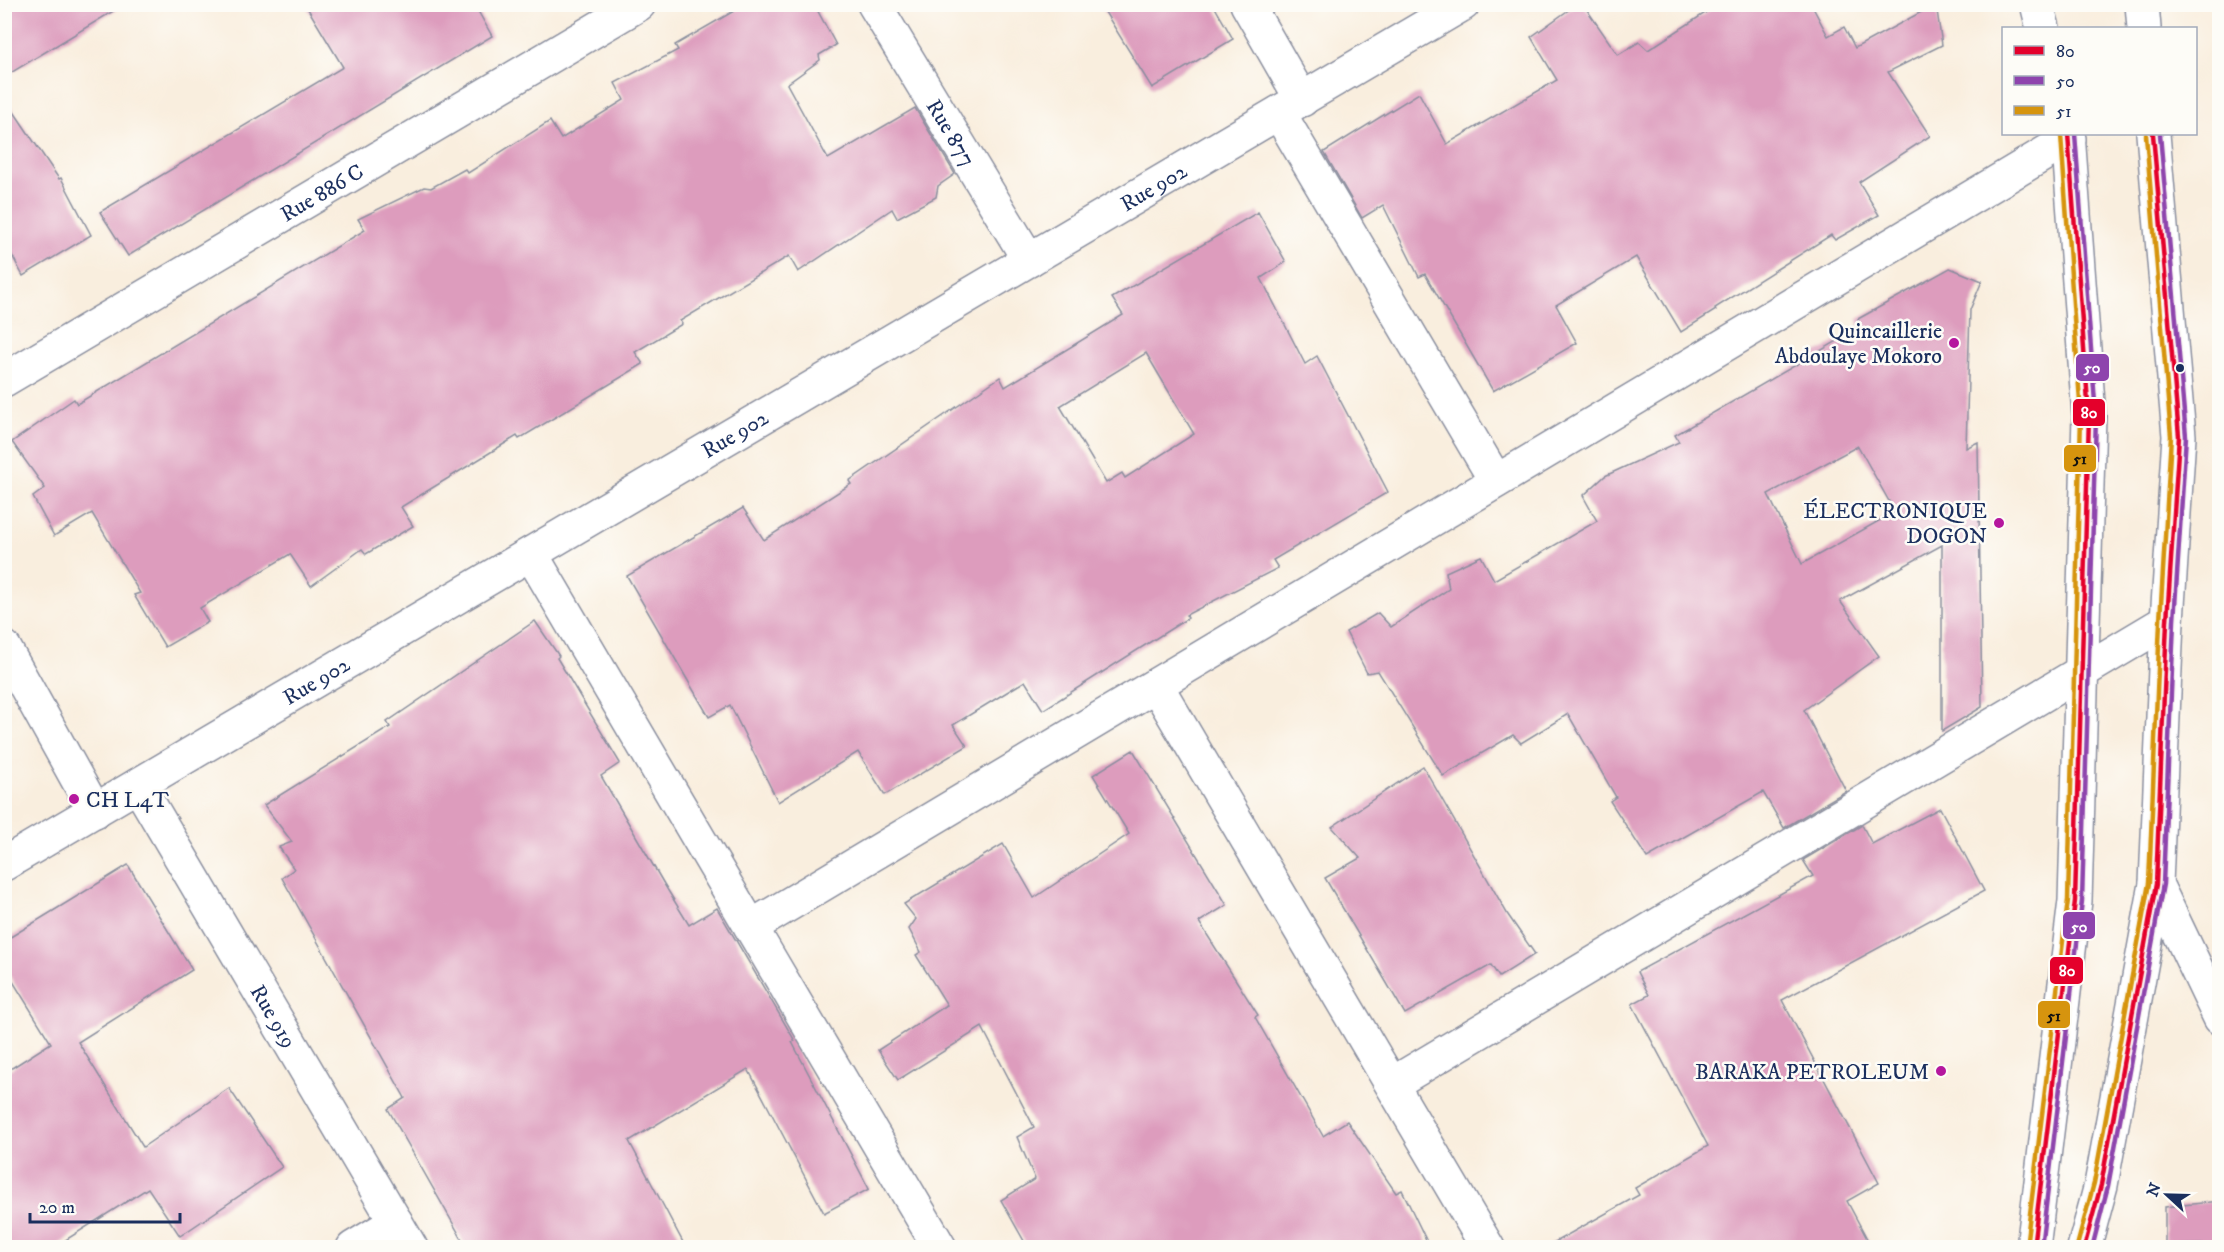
<svg xmlns="http://www.w3.org/2000/svg" width="2224" height="1252" font-family="'IM FELL DW Pica',serif">
<style>
.building{fill:#dd9cbd;fill-rule:evenodd}
.lines{fill:none;stroke-linecap:round;stroke-linejoin:round}
.minor-casing{stroke:#8a8e9e;stroke-width:36}
.major-casing{stroke:#8a8e9e;stroke-width:36}
.minor{stroke:#fff;stroke-width:33}
.major{stroke:#fff;stroke-width:33}
.bus-1-casing{stroke:#fdfcf7;stroke-width:9}
.bus-2-casing{stroke:#fdfcf7;stroke-width:9}
.bus-3-casing{stroke:#fdfcf7;stroke-width:9}
.bus-1{stroke:#e4002b;stroke-width:4.5}
.bus-2{stroke:#8e44ad;stroke-width:4.5}
.bus-3{stroke:#d6940e;stroke-width:4.5}
.poi-dot{fill:#b5179e;stroke:#fdfcf7;stroke-width:2}
.bus-dot{fill:#1b2f5e;stroke:#fdfcf7;stroke-width:2}
.labels{text-anchor:middle;stroke-width:5;stroke-linejoin:round;paint-order:stroke}
.street-label{font-size:22px;fill:#1b2f5e;stroke:#fdfcf7}
.poi-label{font-size:22px;fill:#1b2f5e;stroke:#fdfcf7;text-anchor:end}
.line-badge{stroke:#fdfcf7;stroke-width:2}
.badge-label{font-size:16px;text-anchor:middle;font-weight:bold;fill:#fff}
.pale-badge-label{font-size:16px;text-anchor:middle;font-weight:bold;fill:#111}
</style>
<rect width="100%" height="100%" fill="#fdfcf7"/>
<filter id="ink" filterUnits="userSpaceOnUse"><feTurbulence type="fractalNoise" baseFrequency=".0167" numOctaves="2"/><feDisplacementMap in="SourceGraphic" scale="12" xChannelSelector="R" yChannelSelector="G"/><feConvolveMatrix kernelMatrix="1 2 1 2 8 2 1 2 1" color-interpolation-filters="sRGB"/></filter>
<filter id="wash" filterUnits="userSpaceOnUse"><feTurbulence type="fractalNoise" baseFrequency=".008" numOctaves="4" result="noise"/><feDisplacementMap in="SourceGraphic" scale="24" xChannelSelector="R" yChannelSelector="G"/><feGaussianBlur stdDeviation="1.35" result="paint"/><feColorMatrix in="noise" values="0 0 0 0 0 0 0 0 0 0 0 0 0 0 0 0 0 1.4 0 .05"/><feComposite in="paint" operator="in"/></filter>
<g filter="url(#wash)">
<rect width="100%" height="100%" fill="#f9eede"/>
<g id="blocks">
<g class="building">
<polygon points="4,4 125,4 4,77"/>
<polygon points="305,4 474,4 492,36 128,256 100,212 343,67"/>
<polygon points="746,4 814,4 836,45 819,55 820,60 787,84 828,159 915,108 955,174 938,186 936,197 897,218 892,209 798,272 789,256 680,321 682,324 635,352 643,364 519,439 517,436 401,507 413,526 366,554 362,549 311,586 290,554 200,608 208,622 165,647 134,595 140,593 92,513 54,536 33,497 45,488 12,442 74,399 77,404 365,230 358,219 424,187 431,188 465,169 468,173 550,121 561,139 624,100 615,83 678,50 675,45"/>
<polygon points="1100,4 1213,4 1233,39 1152,88"/>
<polygon points="1577,4 1583,4 1618,55 1639,42 1648,50 1719,4 1811,4 1828,36 1844,27 1855,48 1936,4 1942,45 1888,72 1930,136 1859,182 1879,215 1835,240 1831,235 1715,308 1716,310 1681,332 1636,257 1556,305 1577,343 1493,391 1425,274 1419,277 1383,205 1362,218 1324,152 1419,93 1447,144 1557,80 1531,37"/>
<polygon points="4,97 59,179 61,178 91,235 23,276 4,240"/>
<path d="M1258 212 1286 262 1261 278 1305 364 1317 356 1388 492 1273 560 1278 568 1186 615 1188 618 1043 710 1025 681 953 725 967 746 885 795 858 752 778 802 730 705 709 717 627 576 743 508 764 540 851 484 849 481 1000 377 1005 387 1123 315 1112 298ZM1146 353 1194 434 1125 478 1122 473 1106 483 1060 406Z"/>
<path d="M1950 268 1982 281 1970 310 1966 448 1978 442 1982 707 1942 731V545L1840 601 1879 656 1804 710 1846 791 1784 828 1763 792 1647 858 1610 801 1616 797 1568 714 1521 743 1513 735 1443 776 1378 671 1367 673 1346 632 1378 613 1391 627 1449 589 1446 572 1481 556 1494 580 1597 521 1583 496 1605 476 1679 442 1675 435 1860 328 1858 319ZM1858 446 1895 512 1802 564 1768 494Z"/>
<polygon points="535,621 559,656 557,658 620,763 601,776 664,884 689,925 717,908 795,1041 792,1042 869,1189 824,1213 748,1069 629,1141 686,1248 467,1248 388,1109 405,1098 282,878 294,869 279,847 292,842 264,805 390,727 387,722"/>
<polygon points="1133,750 1227,905 1199,922 1258,1015 1255,1017 1323,1136 1347,1121 1396,1193 1402,1190 1430,1248 1028,1248 1001,1200 1035,1179 1017,1137 1034,1127 982,1027 898,1080 878,1050 947,1005 916,955 921,952 909,929 916,919 904,904 1003,844 1034,898 1129,834 1093,775"/>
<polygon points="1423,766 1508,915 1535,954 1499,977 1491,965 1405,1014 1325,878 1360,858 1332,827"/>
<polygon points="1940,808 1984,891 1782,1000 1879,1183 1847,1201 1872,1248 1544,1248 1639,1195 1635,1188 1708,1146 1632,1004 1649,995 1637,972 1813,876 1803,860 1862,825 1872,844"/>
<polygon points="128,865 192,970 78,1042 143,1147 229,1088 282,1167 180,1236 148,1188 53,1248 4,1248 4,1073 51,1043 4,967 4,941"/>
<polygon points="2220,1201 2220,1244 2165,1245 2165,1207"/>
</g>
</g>
</g>
<g filter="url(#ink)">
<use href="#blocks" fill-opacity="0" stroke="#8a8e9e" stroke-width="1.5"/>
<g class="lines">
<g class="minor-casing">
<g id="minor">
<path id="s1" d="M874 4 1029 260"/>
<polyline points="1247,4 1302,100"/>
<polyline points="1279,113 1496,481"/>
<path id="s2" d="M4 380 639 4"/>
<polyline points="531,554 940,1248"/>
<polyline points="4,647 95,811"/>
<polyline points="1156,685 1488,1248"/>
<path id="s3" d="M138 785 411 1248"/>
<path id="s4" d="M4 864 1463 4"/>
<polyline points="2156,884 2220,1018"/>
<polyline points="751,927 2069,139"/>
<polyline points="1392,1084 2167,621"/>
<polyline points="353,1248 396,1222"/>
</g>
</g>
<g class="major-casing">
<g id="major">
<polyline points="2037,4 2043,28"/>
<polyline points="2142,4 2144,28"/>
<polyline points="2033,1248 2075,901 2089,416 2068,134"/>
<polyline points="2084,1248 2101,1185 2156,884 2167,621 2179,436 2153,134"/>
</g>
</g>
<use href="#minor" class="minor"/>
<use href="#major" class="major"/>
<g class="bus-1-casing">
<g id="bus-1">
<polyline points="2033,1248 2075,901 2089,416 2068,134"/>
<polyline points="2084,1248 2101,1185 2156,884 2167,621 2179,436 2153,134"/>
</g>
</g>
<g class="bus-2-casing">
<g id="bus-2">
<polyline points="2041,1248 2082,901 2096,416 2075,134"/>
<polyline points="2092,1248 2108,1186 2163,884 2174,621 2186,436 2160,134"/>
</g>
</g>
<g class="bus-3-casing">
<g id="bus-3">
<polyline points="2077,1246 2094,1183 2149,883 2160,621 2171,436 2146,135"/>
<polyline points="2026,1247 2068,900 2081,416 2061,135"/>
</g>
</g>
<use href="#bus-1" class="bus-1"/>
<use href="#bus-2" class="bus-2"/>
<use href="#bus-3" class="bus-3"/>
</g>
</g>
<g class="poi-dot">
<circle cx="1954" cy="343" r="6"/>
<circle cx="1999" cy="523" r="6"/>
<circle cx="74" cy="799" r="6"/>
<circle cx="1941" cy="1071" r="6"/>
</g>
<circle class="bus-dot" cx="2180" cy="368" r="5"/>
<g class="labels">
<g class="street-label">
<text dy="8" stroke="none"><textPath href="#s1" startOffset="150">Rue 877</textPath></text>
<text dy="8" stroke="none"><textPath href="#s4" startOffset="1334">Rue 902</textPath></text>
<text dy="8" stroke="none"><textPath href="#s2" startOffset="369">Rue 886 C</textPath></text>
<text dy="8" stroke="none"><textPath href="#s4" startOffset="848">Rue 902</textPath></text>
<text dy="8" stroke="none"><textPath href="#s4" startOffset="362">Rue 902</textPath></text>
<text dy="8" stroke="none"><textPath href="#s3" startOffset="268">Rue 919</textPath></text>
</g>
<g class="poi-label">
<text x="1942" y="338">Quincaillerie<tspan x="1942" dy="25">Abdoulaye Mokoro</tspan></text>
<text x="1987" y="518">ÉLECTRONIQUE<tspan x="1987" dy="25">DOGON</tspan></text>
<text x="86" y="807" text-anchor="start">CH L4T</text>
<text x="1929" y="1079">BARAKA PETROLEUM</text>
</g>
</g>
<g class="line-badge">
<rect x="2075" y="353" width="35" height="29" rx="6" fill="#8e44ad"/>
<rect x="2072" y="398" width="34" height="29" rx="6" fill="#e4002b"/>
<rect x="2063" y="444" width="34" height="29" rx="6" fill="#d6940e"/>
<rect x="2062" y="911" width="34" height="29" rx="6" fill="#8e44ad"/>
<rect x="2049" y="956" width="35" height="29" rx="6" fill="#e4002b"/>
<rect x="2037" y="1000" width="34" height="29" rx="6" fill="#d6940e"/>
</g>
<g class="badge-label">
<text x="2092" y="373">50</text>
<text x="2089" y="418">80</text>
<text x="2079" y="932">50</text>
<text x="2067" y="976">80</text>
</g>
<g class="pale-badge-label">
<text x="2080" y="464">51</text>
<text x="2054" y="1021">51</text>
</g>
<rect width="2224" height="1252" fill="none" stroke="#fdfcf7" stroke-width="24"/>
<rect x="2002" y="27" width="195" height="108" fill="#fdfcf7" stroke="#a3aaba" stroke-width="1.5"/>
<rect x="2014" y="46" width="30" height="9" fill="#e4002b" stroke="#a3aaba" stroke-width="1.5"/>
<text x="2056" y="57" font-size="18" fill="#1b2f5e">80</text>
<rect x="2014" y="76" width="30" height="9" fill="#8e44ad" stroke="#a3aaba" stroke-width="1.5"/>
<text x="2056" y="87" font-size="18" fill="#1b2f5e">50</text>
<rect x="2014" y="106" width="30" height="9" fill="#d6940e" stroke="#a3aaba" stroke-width="1.5"/>
<text x="2056" y="117" font-size="18" fill="#1b2f5e">51</text>
<g transform="translate(2167 1195) rotate(292)" stroke="#fdfcf7" stroke-width="4.5" paint-order="stroke">
<path d="M0-4.5L10 22L0 15L-10 22Z" fill="#1b2f5e"/>
<text y="-9" font-size="16" font-weight="bold" text-anchor="middle" fill="#1b2f5e">N</text>
</g>
<path d="M30 1213v9h150v-9" fill="none" stroke="#1b2f5e" stroke-width="3"/>
<text x="39" y="1213" font-size="18" fill="#1b2f5e" stroke="#fdfcf7" stroke-width="4.5" paint-order="stroke">20 m</text>
</svg>
